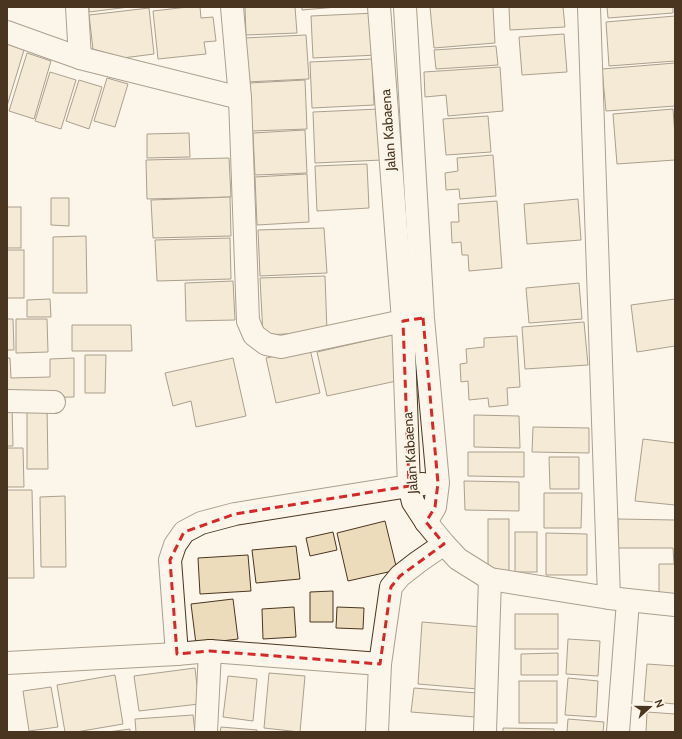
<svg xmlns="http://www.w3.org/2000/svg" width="682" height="739" font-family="Cabin,sans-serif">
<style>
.building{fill:#ecdcbc;stroke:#4a3520}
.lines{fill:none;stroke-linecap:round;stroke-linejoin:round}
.minor-casing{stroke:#4a3520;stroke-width:24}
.minor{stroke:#fbf6e9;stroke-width:22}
.marked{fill:none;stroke:#d62828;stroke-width:3;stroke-dasharray:8 5;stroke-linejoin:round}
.labels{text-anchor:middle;stroke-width:3;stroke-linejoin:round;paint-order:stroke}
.street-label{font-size:14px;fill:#4a3520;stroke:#fbf6e9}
</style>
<rect width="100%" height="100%" fill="#fbf6e9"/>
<g class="building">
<polygon points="89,7 129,7 89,12"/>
<polygon points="188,7 200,7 201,18 213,17 216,41 204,42 206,54 158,59 153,11"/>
<polygon points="245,7 295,7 297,33 246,35"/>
<polygon points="302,7 337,7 302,10"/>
<polygon points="430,7 493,7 495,43 434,48"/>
<polygon points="509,7 563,7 565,27 510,30"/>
<polygon points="607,7 673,7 673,13 608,18"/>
<polygon points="149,8 154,54 123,58 93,49 89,15"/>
<polygon points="376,13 378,55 313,58 311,16"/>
<polygon points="675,16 675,61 609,66 606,22"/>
<polygon points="564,34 567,72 522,75 519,37"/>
<polygon points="306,35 309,79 246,82 244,38"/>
<polygon points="7,44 24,50 7,106"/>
<polygon points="496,46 498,65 436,69 434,50"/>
<polygon points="27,53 51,61 34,119 9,111"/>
<polygon points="372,59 374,105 312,108 310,62"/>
<polygon points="675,63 675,106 606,111 602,69"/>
<polygon points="500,67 503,111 448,116 446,95 425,97 424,72"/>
<polygon points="50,72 76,80 61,129 35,121"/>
<polygon points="107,78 128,84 115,127 94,121"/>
<polygon points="79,80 102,87 89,129 66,121"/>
<polygon points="305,80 307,129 252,131 250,83"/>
<polygon points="379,109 382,160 315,163 313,112"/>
<polygon points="673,109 675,136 675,160 617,164 613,114"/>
<polygon points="488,116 491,152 446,155 443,119"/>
<polygon points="305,130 307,173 255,175 253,133"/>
<polygon points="189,133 190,157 147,158 147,134"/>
<polygon points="493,155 496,196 460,199 459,189 446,190 445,173 458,171 457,158"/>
<polygon points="229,158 231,197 147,199 146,160"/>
<polygon points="367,164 369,208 317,211 315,166"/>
<polygon points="307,174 309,222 257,225 255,177"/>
<polygon points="230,197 231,236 153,238 151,200"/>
<polygon points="51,198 69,198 69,226 51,225"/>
<polygon points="578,199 581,240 527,244 524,204"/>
<polygon points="497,201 502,268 469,271 468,255 462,255 461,242 452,243 451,222 459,222 458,204"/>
<rect x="7" y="207" width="14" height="41"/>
<polygon points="324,228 327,273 260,276 258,230"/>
<polygon points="86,236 87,293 53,293 53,237"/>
<polygon points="230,238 231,279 157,281 155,240"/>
<rect x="7" y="250" width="17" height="48"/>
<polygon points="325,276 327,332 263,335 260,278"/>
<polygon points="233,281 235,320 186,321 185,283"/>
<polygon points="579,283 582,319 529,323 526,288"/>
<polygon points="50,299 51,317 27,317 27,300"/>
<polygon points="675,299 675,346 637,352 631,305"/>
<polygon points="7,319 13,319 14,350 7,350"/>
<polygon points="16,319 47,319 48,352 16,353"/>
<polygon points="584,322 588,365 525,369 522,327"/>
<polygon points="72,325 131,325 132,351 72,351"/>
<polygon points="392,335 401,380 327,396 317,352"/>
<polygon points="517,336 520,387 507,388 508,405 489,407 488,398 469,400 468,381 461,382 460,364 467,363 466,349 484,347 484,338"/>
<polygon points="310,349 320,393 276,403 266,358"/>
<polygon points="85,355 106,355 105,393 85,393"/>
<polygon points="7,358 10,358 11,378 50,377 50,359 74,358 74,397 7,398"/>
<polygon points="233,358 246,416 196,427 191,401 173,406 165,373"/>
<polygon points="7,405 12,405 13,446 7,446"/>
<polygon points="27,407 47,407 48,469 27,469"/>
<polygon points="474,415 519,416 520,448 474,447"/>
<polygon points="533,427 589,428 589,453 532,452"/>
<polygon points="643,439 675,443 675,505 635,501"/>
<polygon points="7,448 23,448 24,487 7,487"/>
<polygon points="468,452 524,452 524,477 468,476"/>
<polygon points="549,457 579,457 579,489 550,489"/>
<polygon points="464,481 519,482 519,511 465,510"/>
<polygon points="7,490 32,490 34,578 7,578"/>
<polygon points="544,493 582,493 581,528 544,528"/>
<polygon points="65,496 66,567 41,567 40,497"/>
<rect x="488" y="519" width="21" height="52"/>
<polygon points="618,519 675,520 675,595 659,595 659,564 674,564 673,548 618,548"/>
<polygon points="385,521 397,570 348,581 337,533"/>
<polygon points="333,532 337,550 310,556 306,538"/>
<rect x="515" y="532" width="22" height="40"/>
<polygon points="546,533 587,534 587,575 546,575"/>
<polygon points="296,546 300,579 256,583 252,550"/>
<polygon points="248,555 251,591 200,594 198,558"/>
<polygon points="333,591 333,622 310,622 310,592"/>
<polygon points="233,599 238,639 196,644 191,604"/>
<polygon points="294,607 296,637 263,639 262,609"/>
<polygon points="337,607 364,608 363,629 336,628"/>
<rect x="515" y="614" width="43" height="35"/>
<polygon points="422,622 482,627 478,689 418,684"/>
<polygon points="568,639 600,641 598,676 566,674"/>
<polygon points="558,653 558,675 521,675 521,654"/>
<polygon points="647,664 675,666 675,704 644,701"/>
<polygon points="195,668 199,704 139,711 134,676"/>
<polygon points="269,673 305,676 300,732 264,728"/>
<polygon points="115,675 123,724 76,732 65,732 57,685"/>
<polygon points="228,676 257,679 253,721 223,717"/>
<polygon points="568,678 598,681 596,717 565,715"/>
<rect x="519" y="681" width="38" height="42"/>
<polygon points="51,687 58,727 29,731 23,691"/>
<polygon points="414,688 477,693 475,717 411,712"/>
<polygon points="647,712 675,714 675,732 646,732"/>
<polygon points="193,715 195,732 136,732 135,719"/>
<polygon points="568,719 604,722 603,732 567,732"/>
<polygon points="221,727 257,730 257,732 220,732"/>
<polygon points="503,728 554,729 554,732 503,732"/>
<polygon points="130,729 130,732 108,732"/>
</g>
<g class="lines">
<g class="minor-casing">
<g id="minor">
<polyline points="77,7 80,58"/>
<polyline points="232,7 240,98 248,321 254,335 266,344 281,347 403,321 416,319"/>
<polyline points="379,7 403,321 409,486 413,502 426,522 444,544 458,559 490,579 609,598 675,605"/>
<polyline points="405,7 423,318 438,483 435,507 426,522"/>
<polyline points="589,7 609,598"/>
<polyline points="7,32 46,46 80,58 240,98"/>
<polyline points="7,401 54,402"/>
<polyline points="177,654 170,560 175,545 184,532 201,523 235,514 409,486 423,484"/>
<polyline points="7,663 177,654 210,651 380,664"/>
<polyline points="206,732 210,651"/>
<polyline points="377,732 380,664 391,587 400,576 418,562 444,544"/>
<polyline points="485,732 490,579"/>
<polyline points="618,732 628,601"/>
</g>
</g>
<use href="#minor" class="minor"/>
</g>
<path d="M0 0H682V739H0ZM423 318 438 483 435 507 426 522 444 544 400 576 391 587 380 664 210 651 177 654 170 560 184 532 235 514 409 486 403 321Z" fill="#fbf6e9" fill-opacity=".55" fill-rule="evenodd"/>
<path class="marked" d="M423 318 438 483 435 507 426 522 444 544 400 576 391 587 380 664 210 651 177 654 170 560 184 532 235 514 409 486 403 321Z"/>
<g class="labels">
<g class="street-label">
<text transform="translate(388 130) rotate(-94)" y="5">Jalan Kabaena</text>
<text transform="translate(410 453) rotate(-94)" y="5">Jalan Kabaena</text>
</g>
</g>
<rect width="682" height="739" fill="none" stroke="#4a3520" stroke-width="16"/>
<g transform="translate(650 707) rotate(69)" stroke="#fbf6e9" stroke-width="3" paint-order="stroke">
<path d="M0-3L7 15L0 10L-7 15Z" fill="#4a3520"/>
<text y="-6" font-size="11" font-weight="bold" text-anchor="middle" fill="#4a3520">N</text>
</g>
</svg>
